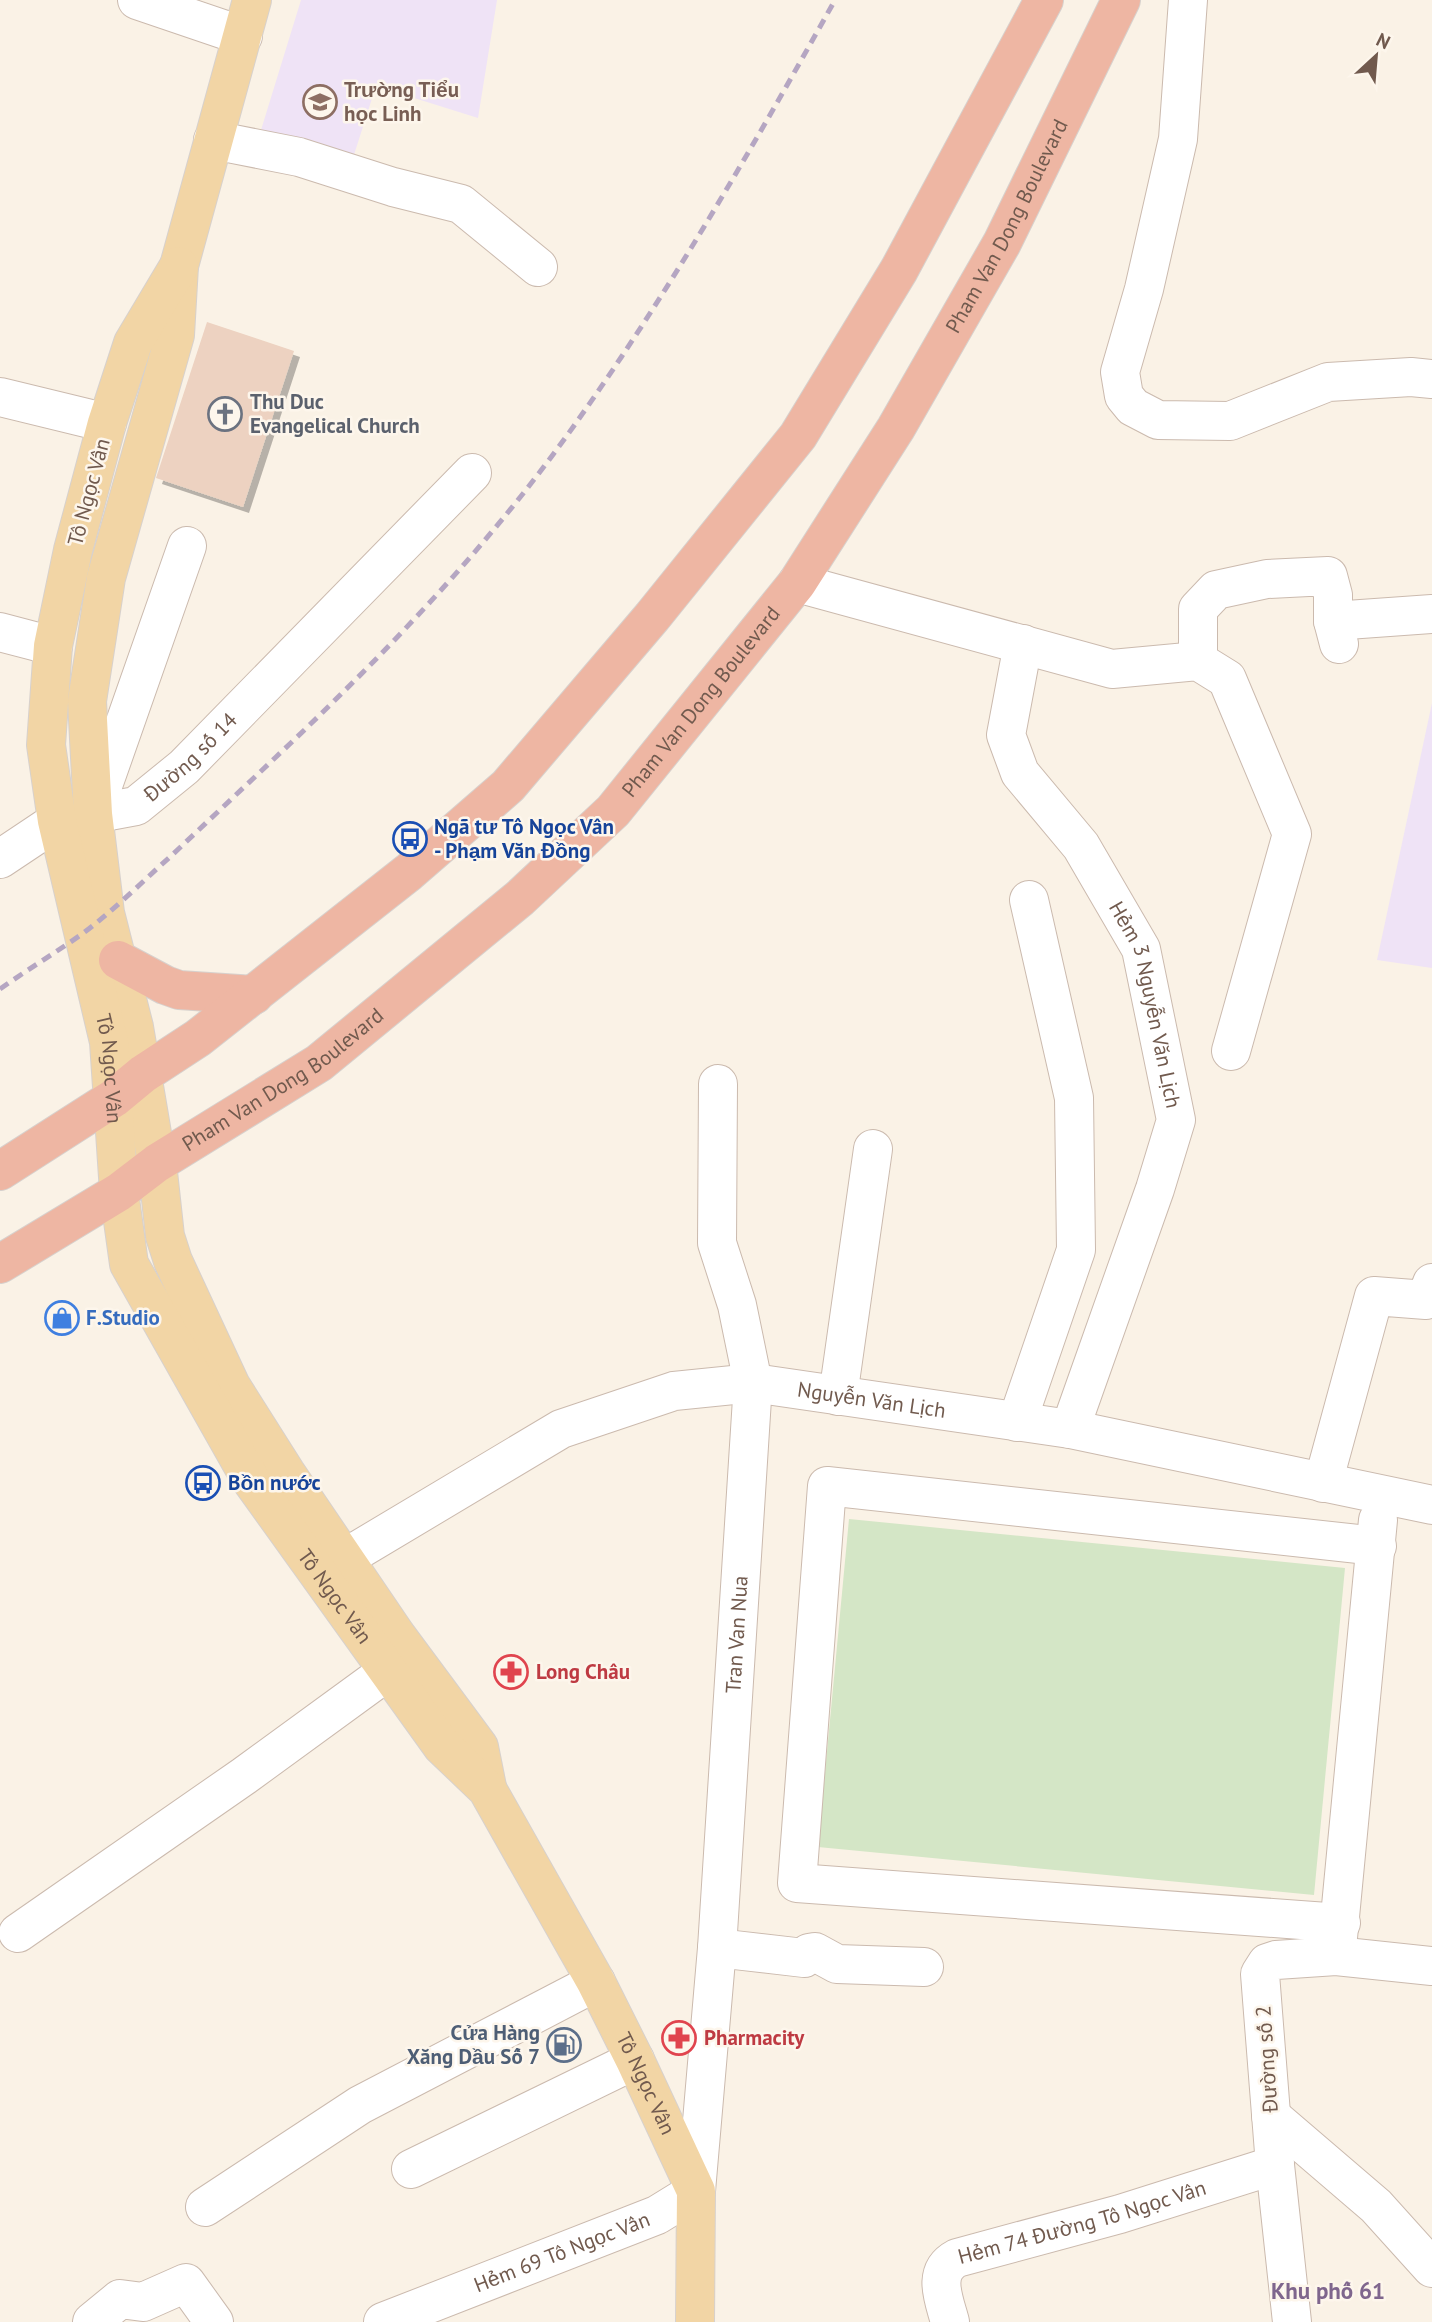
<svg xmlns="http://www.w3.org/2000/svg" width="1432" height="2322" font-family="'PT Sans',sans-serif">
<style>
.education{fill:#efe3f6}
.green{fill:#d4e6c6}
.building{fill:#edd2c1;filter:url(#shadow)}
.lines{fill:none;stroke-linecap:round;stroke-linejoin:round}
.minor-casing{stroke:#cbbaae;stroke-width:40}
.major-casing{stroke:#d7d1cd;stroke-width:40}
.highway-casing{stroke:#d7d1cd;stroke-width:40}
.minor{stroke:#fff;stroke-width:38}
.major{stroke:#f2d5a5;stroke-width:38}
.highway{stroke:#eeb6a3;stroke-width:38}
.rail{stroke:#b5a6c2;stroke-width:5;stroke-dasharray:10 7;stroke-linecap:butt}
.labels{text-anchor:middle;stroke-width:5;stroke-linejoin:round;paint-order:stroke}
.education-label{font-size:21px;font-weight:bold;fill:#785e54;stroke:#fdf6ec;text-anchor:start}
.street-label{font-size:21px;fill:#715a4e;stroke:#fdf6ec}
.worship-label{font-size:21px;font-weight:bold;fill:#5b616d;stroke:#fdf6ec;text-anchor:start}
.transit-label{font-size:21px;font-weight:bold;fill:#164399;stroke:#fdf6ec;text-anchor:start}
.shop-label{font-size:21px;font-weight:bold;fill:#366cbe;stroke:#fdf6ec;text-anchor:start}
.health-label{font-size:21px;font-weight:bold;fill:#be3a42;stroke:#fdf6ec;text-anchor:start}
.service-label{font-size:21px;font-weight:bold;fill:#4e5e75;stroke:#fdf6ec;text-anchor:end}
.neighbourhood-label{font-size:23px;font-weight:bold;fill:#7f668d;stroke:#fdf6ec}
</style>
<defs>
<filter id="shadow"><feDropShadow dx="6" dy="6" stdDeviation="0" flood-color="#0004"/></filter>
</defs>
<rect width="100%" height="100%" fill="#faf2e6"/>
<g class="education">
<polygon points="301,0 497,0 478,118 376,86 344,186 253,156"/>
<polygon points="1432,703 1432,968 1377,960"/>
</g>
<polygon class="green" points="849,1519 1345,1568 1314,1895 818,1847"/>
<polygon class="building" points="207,322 294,351 243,507 156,478"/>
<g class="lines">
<g class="minor-casing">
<g id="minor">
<polyline points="137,0 243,36"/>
<polyline points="1188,0 1178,139 1144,289 1120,372 1124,396 1133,407 1158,420 1230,421 1328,382 1411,377 1432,379"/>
<polyline points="213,140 299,157 393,187 461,204 538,267"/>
<polyline points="0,397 107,423"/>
<path id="s1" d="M187 546 93 814 136 806 184 767 472 473"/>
<polyline points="797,583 1112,669 1198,661 1227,679 1292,834 1231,1051"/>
<polyline points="1333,621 1432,614"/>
<polyline points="0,632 53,646"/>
<path id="s2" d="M1023 644 1006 735 1020 773 1081 846 1141 949 1176 1120 1155 1189 1070 1429"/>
<polyline points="1198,661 1198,609 1216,590 1267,579 1328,576 1333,595 1333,621 1339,644"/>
<polyline points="0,859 57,821"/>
<polyline points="838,1396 873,1149"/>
<polyline points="1017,1422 1076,1250 1074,1098 1029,900"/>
<polyline points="1323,1483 1374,1296 1426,1300 1432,1283"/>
<path id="s3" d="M345 1558 561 1429 674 1391 753 1383 1070 1429 1432 1505"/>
<polyline points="1341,1923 797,1883 827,1486 1377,1546"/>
<polyline points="18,1933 244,1776 388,1671"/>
<polyline points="717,1948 804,1958 809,1953 815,1952 837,1964 924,1967"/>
<polyline points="1337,1948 1378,1520"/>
<polyline points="1271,2116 1376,2206 1432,2268"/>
<polyline points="411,2169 635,2060"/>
<polyline points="205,2207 360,2105 596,1982"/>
<polyline points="92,2322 120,2299 143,2302 186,2283 214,2322"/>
<path id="s4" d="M383 2322 657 2215 696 2191 717 1948 753 1383 737 1305 717 1243 718 1084"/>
<path id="s5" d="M950 2322C944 2299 931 2272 957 2258L1120 2214 1275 2165"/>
<polyline points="1292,2322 1275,2165 1260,1974 1267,1963 1276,1960 1336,1956 1432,1966"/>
</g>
</g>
<g class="major-casing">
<g id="major">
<polyline points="252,0 179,266 175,335 106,578 87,701 93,814 105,913 134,1027 157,1163 165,1236 173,1261 231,1386 286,1473 396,1635 479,1747 487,1787"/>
<path id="s6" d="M179 266 133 343 107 423 73 550 53 646 46 745 57 821 109 1042 119 1192 129 1264 251 1480 442 1746 487 1789 596 1982 635 2060 696 2191 695 2322"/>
</g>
</g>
<g class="highway-casing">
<g id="highway">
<polyline points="118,960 165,985 179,990 254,995"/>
<polyline points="0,1171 114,1098 143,1074 198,1038 409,872 508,786 652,617 798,436 899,270 1044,0"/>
<path id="s7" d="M0 1264 119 1192 157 1163 319 1063 520 898 613 811 797 583 896 428 1002 243 1121 0"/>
</g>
</g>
<use href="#minor" class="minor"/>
<use href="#major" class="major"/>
<use href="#highway" class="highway"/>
<path class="rail" d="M0 989C27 970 55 953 82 934 113 911 142 882 171 856 206 823 241 790 276 757 386 653 491 544 578 420 673 286 755 143 835 0"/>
</g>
<defs>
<g id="school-ring" transform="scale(1.75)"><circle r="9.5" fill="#fdf6ec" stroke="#8d6e63" stroke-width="1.5"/><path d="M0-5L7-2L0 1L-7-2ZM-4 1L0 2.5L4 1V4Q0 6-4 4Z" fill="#8d6e63"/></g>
<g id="church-ring" transform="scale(1.75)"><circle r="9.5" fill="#fdf6ec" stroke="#6b7280" stroke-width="1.5"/><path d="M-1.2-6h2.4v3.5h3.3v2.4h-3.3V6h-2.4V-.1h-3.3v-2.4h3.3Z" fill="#6b7280"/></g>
<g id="bus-ring" transform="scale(1.75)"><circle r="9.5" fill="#fdf6ec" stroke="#1a4fb4" stroke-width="1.5"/><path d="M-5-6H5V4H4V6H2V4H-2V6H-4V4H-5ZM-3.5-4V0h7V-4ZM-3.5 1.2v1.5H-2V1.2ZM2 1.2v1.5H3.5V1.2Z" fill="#1a4fb4"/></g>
<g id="shop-ring" transform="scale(1.75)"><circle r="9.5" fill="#fdf6ec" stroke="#3f7fe0" stroke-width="1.5"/><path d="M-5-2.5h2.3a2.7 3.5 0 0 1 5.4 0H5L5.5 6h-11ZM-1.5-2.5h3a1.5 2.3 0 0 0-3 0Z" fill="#3f7fe0"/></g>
<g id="pharmacy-ring" transform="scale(1.75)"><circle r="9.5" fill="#fdf6ec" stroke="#e0444e" stroke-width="1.5"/><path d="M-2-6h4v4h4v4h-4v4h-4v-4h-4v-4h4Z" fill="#e0444e"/></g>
<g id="fuel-ring" transform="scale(1.75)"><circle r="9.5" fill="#fdf6ec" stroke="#5c6f8a" stroke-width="1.5"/><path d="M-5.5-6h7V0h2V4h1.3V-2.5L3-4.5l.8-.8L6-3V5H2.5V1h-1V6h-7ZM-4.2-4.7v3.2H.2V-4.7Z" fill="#5c6f8a"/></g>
</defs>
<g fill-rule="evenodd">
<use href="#school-ring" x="320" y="102"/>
<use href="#church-ring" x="225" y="414"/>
<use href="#bus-ring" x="410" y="839"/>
<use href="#shop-ring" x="62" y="1318"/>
<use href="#bus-ring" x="203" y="1483"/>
<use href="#pharmacy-ring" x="511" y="1672"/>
<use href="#pharmacy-ring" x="679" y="2038"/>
<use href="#fuel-ring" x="564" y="2045"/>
</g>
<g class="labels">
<g class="education-label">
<text x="344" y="97">Trường Tiểu<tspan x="344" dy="24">học Linh</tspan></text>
</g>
<g class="street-label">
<text dy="7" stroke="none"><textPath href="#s7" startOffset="1472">Pham Van Dong Boulevard</textPath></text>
<text transform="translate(89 492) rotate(-75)" y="7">Tô Ngọc Vân</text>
<text dy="7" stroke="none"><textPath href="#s7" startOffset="905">Pham Van Dong Boulevard</textPath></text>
<text dy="7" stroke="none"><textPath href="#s1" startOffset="401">Đường số 14</textPath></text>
<text dy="7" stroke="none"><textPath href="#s2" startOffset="402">Hẻm 3 Nguyễn Văn Lịch</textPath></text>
<text dy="7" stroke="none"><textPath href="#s6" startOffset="833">Tô Ngọc Vân</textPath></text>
<text dy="7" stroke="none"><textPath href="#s7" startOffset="338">Pham Van Dong Boulevard</textPath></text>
<text dy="7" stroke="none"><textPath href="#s3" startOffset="570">Nguyễn Văn Lịch</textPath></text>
<text dy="7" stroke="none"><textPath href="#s6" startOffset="1421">Tô Ngọc Vân</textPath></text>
<text dy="7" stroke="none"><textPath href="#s4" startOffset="898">Tran Van Nua</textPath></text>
<text transform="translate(1267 2059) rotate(-94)" y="7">Đường số 2</text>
<text dy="7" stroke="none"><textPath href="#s6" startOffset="2002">Tô Ngọc Vân</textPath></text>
<text dy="7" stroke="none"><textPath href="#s5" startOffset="201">Hẻm 74 Đường Tô Ngọc Vân</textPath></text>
<text dy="7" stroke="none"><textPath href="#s4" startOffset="192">Hẻm 69 Tô Ngọc Vân</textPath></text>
</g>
<g class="worship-label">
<text x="250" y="409">Thu Duc<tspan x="250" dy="24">Evangelical Church</tspan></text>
</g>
<g class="transit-label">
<text x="434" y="834">Ngã tư Tô Ngọc Vân<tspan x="434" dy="24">- Phạm Văn Đồng</tspan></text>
<text x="228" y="1490">Bồn nước</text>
</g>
<g class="shop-label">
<text x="86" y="1325">F.Studio</text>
</g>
<g class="health-label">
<text x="536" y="1679">Long Châu</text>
<text x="704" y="2045">Pharmacity</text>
</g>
<g class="service-label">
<text x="540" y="2040">Cửa Hàng<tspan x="540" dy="24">Xăng Dầu Số 7</tspan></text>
</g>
<g class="neighbourhood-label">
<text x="1328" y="2299">Khu phố 61</text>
</g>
</g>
<g transform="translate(1376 56) rotate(26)" stroke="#fdf6ec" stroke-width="5" paint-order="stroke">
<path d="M0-5L12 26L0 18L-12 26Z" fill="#715a4e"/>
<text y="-10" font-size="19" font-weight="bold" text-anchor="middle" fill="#715a4e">N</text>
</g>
</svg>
